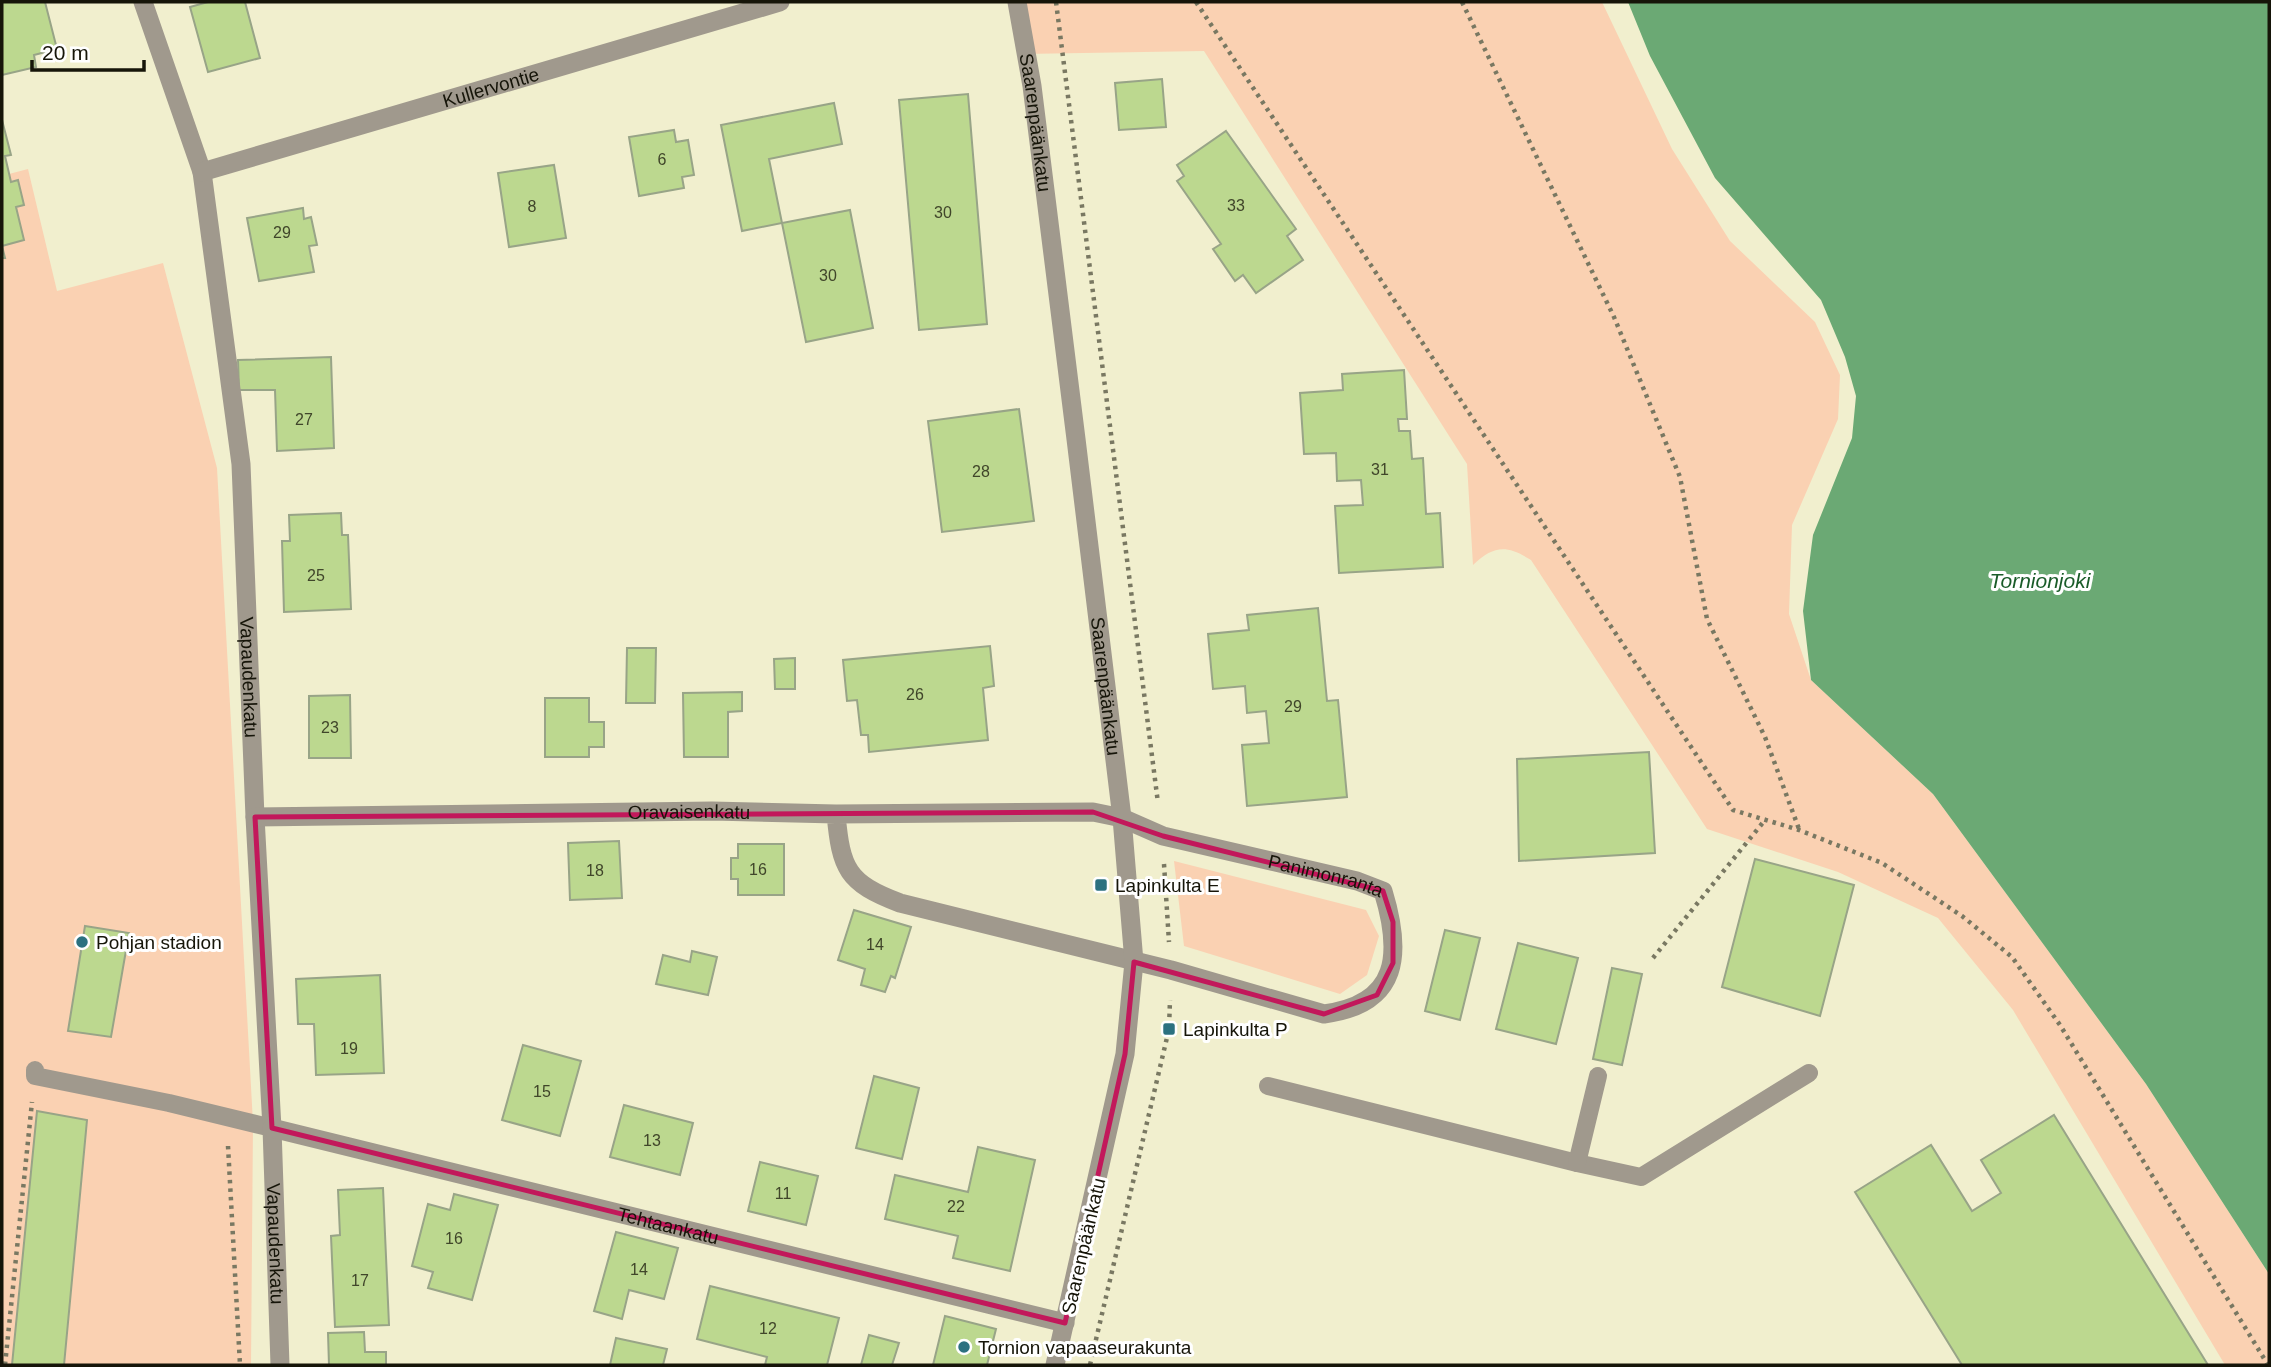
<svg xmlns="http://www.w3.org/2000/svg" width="2271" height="1367" font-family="Arial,sans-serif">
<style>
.green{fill:#fad1b2}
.water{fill:#6ba974}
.building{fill:#bcd88f;stroke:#98a487;stroke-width:2}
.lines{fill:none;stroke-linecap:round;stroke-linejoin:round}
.path{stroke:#797862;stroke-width:4.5;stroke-dasharray:3.5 5;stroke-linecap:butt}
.service{stroke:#a0998d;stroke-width:18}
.minor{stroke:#a0998d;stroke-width:19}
.tertiary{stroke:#a0998d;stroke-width:19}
.marked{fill:none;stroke:#c2185b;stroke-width:5;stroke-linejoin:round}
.poi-dot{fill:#2c7180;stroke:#fff;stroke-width:2.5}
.labels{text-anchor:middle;stroke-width:6;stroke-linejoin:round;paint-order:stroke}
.number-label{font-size:16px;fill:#40462a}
.street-label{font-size:19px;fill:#161509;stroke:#fff}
.poi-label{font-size:19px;fill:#161509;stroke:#fff;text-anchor:start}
.water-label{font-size:21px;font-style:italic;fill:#1a5c29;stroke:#fff}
</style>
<rect width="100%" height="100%" fill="#f1efce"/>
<g class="green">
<path d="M1009 2H1602L1672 149 1730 241 1815 322 1840 375 1838 419 1792 525 1789 614 1811 680 1933 794 2146 1084 2269 1274V1365H2225L2013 1010 1938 918 1838 872 1707 829 1531 560C1507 545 1494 545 1473 565L1467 464 1204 51 1023 54Z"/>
<polygon points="28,169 57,291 163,263 217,468 253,1123 251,1365 2,1365 2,258 5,257 2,246 24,240 16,207 24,204 18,180 11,182 9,174"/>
<polygon points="1174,861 1366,910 1379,936 1367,975 1340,994 1184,946"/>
</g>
<polygon class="water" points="1628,2 2269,2 2269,1274 2146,1084 1933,794 1811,680 1803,611 1813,535 1852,438 1856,396 1845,357 1821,300 1715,178 1650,56"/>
<g class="building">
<polygon points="2,2 45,2 57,49 34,55 36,67 2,75"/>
<polygon points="208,2 245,2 260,58 208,72 190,7"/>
<polygon points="1162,79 1166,127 1119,130 1115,83"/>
<polygon points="968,94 987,324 919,330 899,100"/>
<polygon points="834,103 842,144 769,159 782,223 742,231 721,125"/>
<polygon points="2,120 11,155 5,156 11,182 18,180 24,205 16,207 24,240 2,246 5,258 2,258"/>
<polygon points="674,130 676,142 688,140 694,175 682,177 684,188 639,196 629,137"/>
<polygon points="1226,131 1296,229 1287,236 1303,260 1256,293 1243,275 1235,281 1213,249 1221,244 1177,181 1184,176 1177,165"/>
<polygon points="554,165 566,238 509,247 498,173"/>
<polygon points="303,208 304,219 311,217 317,245 309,246 314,272 259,281 247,218"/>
<polygon points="850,210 873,328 806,342 782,223"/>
<polygon points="331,357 334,448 277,451 275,390 239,390 238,360"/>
<polygon points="1404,370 1407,419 1398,419 1399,431 1410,431 1412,459 1423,458 1426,514 1440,513 1443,567 1339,573 1335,506 1363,505 1361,480 1337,481 1336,453 1304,454 1300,393 1343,390 1342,374"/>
<polygon points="1019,409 1034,521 942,532 928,421"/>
<polygon points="341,513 342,535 348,535 351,609 284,612 282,541 290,541 289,515"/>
<polygon points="1318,608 1327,701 1338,700 1347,797 1247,806 1242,745 1269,743 1266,711 1247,713 1245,686 1213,689 1208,634 1249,630 1247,615"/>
<polygon points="990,646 994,686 983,688 988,740 869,752 868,735 861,735 857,700 847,701 843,660"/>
<polygon points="627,648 656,648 655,703 626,703"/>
<polygon points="795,658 795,689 775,689 774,659"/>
<polygon points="742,692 742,711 728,712 728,757 684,757 683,693"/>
<polygon points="350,695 351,758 309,758 309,696"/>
<polygon points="545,698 589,698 589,722 604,722 604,747 589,747 589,757 545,757"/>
<polygon points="1649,752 1655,853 1519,861 1517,759"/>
<polygon points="619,841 622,898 570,900 568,843"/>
<polygon points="738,844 784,844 784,895 738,895 738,879 731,879 731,858 738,858"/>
<polygon points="1755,859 1854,885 1820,1016 1722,987"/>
<polygon points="854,910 911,927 895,978 891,976 885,992 861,985 865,969 838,960"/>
<polygon points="85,926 129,933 111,1037 68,1031"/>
<polygon points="1445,930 1480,938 1460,1020 1425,1011"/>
<polygon points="1518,943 1578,958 1556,1044 1496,1029"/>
<polygon points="692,951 717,957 708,995 656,984 663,955 690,962"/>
<polygon points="1612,968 1642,974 1622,1065 1593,1059"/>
<polygon points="380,975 384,1073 316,1075 314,1024 298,1024 296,979"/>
<polygon points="523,1045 581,1061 560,1136 502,1120"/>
<polygon points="874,1076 919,1088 902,1159 856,1148"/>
<polygon points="624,1105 693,1123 680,1175 610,1157"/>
<polygon points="37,1111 87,1120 64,1365 12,1365"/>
<polygon points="2054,1115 2208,1365 1962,1365 1855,1192 1931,1145 1972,1211 2001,1193 1981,1160"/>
<polygon points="978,1147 1035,1160 1010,1271 953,1258 958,1236 885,1219 895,1175 968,1192"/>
<polygon points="760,1162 818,1176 806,1225 748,1211"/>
<polygon points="383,1188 389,1325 335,1327 331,1236 340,1235 338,1190"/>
<polygon points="454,1194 498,1205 472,1300 428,1288 433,1272 412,1266 428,1204 450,1210"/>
<polygon points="616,1232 678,1248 664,1299 629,1290 622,1319 594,1311"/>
<polygon points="710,1286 839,1318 827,1365 765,1365 767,1357 697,1339"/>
<polygon points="945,1316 996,1329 987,1365 933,1365"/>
<polygon points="364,1332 365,1352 386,1352 386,1365 329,1365 328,1333"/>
<polygon points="869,1335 899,1343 892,1365 861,1365"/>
<polygon points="616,1338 667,1349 663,1365 610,1365"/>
</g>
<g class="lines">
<g class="path">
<polyline points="1056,2 1158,803"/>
<polyline points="1196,2 1733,810 1799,830 1882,863 1962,916 2012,957 2060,1025 2268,1365"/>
<polyline points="1462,2 1614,317 1680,477 1707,619 1765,737 1799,829"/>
<polyline points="1164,864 1169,942"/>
<polyline points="1653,958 1765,820"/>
<polyline points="228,1146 240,1365"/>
<polyline points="5,1365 32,1102"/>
<polyline points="1090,1365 1169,1029 1170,1000"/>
</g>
<g class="service">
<polyline points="35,1070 35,1076 169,1103 272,1128"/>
<polyline points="1268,1086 1577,1163 1641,1177 1809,1073"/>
<polyline points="1577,1163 1598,1076"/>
</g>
<g class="minor">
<path id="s1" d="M143 2 202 172 241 464 255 817 272 1128 280 1365"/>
<path id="s2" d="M202 172 780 2"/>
<path id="s3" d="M255 817 712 811 836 814 1093 812 1122 818 1163 836 1357 881 1383 891C1402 953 1400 1004 1324 1014L1171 970 900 903C847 883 841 869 836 814"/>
<path id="s4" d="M272 1128 1065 1323"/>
</g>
<path class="tertiary" id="s5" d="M1017 2 1032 86 1076 439 1122 818 1134 962 1125 1054 1055 1365"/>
</g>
<path class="marked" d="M1093 812 1163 836 1383 891 1393 922V963L1377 995 1324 1014 1134 962 1125 1054 1065 1323 272 1128 255 817Z"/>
<g class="poi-dot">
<rect x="1094" y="878" width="14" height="14" rx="3.5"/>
<circle cx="82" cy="942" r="7"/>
<rect x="1162" y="1022" width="14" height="14" rx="3.5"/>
<circle cx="964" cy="1347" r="7"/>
</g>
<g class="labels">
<g class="number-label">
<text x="662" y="165">6</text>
<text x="1236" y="211">33</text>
<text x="532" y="212">8</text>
<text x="943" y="218">30</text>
<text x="282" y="238">29</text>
<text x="828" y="281">30</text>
<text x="304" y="425">27</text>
<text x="1380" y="475">31</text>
<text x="981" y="477">28</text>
<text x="316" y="581">25</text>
<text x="915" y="700">26</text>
<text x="1293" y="712">29</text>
<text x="330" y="733">23</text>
<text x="758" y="875">16</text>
<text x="595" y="876">18</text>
<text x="875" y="950">14</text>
<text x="349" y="1054">19</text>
<text x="542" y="1097">15</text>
<text x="652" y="1146">13</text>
<text x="783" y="1199">11</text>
<text x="956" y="1212">22</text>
<text x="454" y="1244">16</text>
<text x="639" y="1275">14</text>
<text x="360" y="1286">17</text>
<text x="768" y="1334">12</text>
</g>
<g class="street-label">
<text dy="7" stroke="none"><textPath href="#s2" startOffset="301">Kullervontie</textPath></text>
<text dy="7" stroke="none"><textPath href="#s5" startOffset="122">Saarenpäänkatu</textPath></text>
<text dy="7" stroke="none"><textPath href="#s1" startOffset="688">Vapaudenkatu</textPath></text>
<text dy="7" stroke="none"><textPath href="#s5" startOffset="690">Saarenpäänkatu</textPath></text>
<text dy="7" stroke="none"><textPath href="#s3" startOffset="434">Oravaisenkatu</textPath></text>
<text dy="7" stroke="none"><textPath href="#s3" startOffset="1080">Panimonranta</textPath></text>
<text dy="7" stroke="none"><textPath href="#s4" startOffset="408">Tehtaankatu</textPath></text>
<text dy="7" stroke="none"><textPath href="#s1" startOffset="1255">Vapaudenkatu</textPath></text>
<text transform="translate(1083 1246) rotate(-77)" y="7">Saarenpäänkatu</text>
</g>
<g class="poi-label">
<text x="1115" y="892">Lapinkulta E</text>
<text x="96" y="949">Pohjan stadion</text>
<text x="1183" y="1036">Lapinkulta P</text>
<text x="978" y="1354">Tornion vapaaseurakunta</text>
</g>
<g class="water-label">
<text x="2040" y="588">Tornionjoki</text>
</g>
</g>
<rect width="2271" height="1367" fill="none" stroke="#161509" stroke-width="7"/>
<path d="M32 60v10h112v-10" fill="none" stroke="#161509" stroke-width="3.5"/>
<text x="42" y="60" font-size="21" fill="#161509" stroke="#ffffff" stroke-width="5" paint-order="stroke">20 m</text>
</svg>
